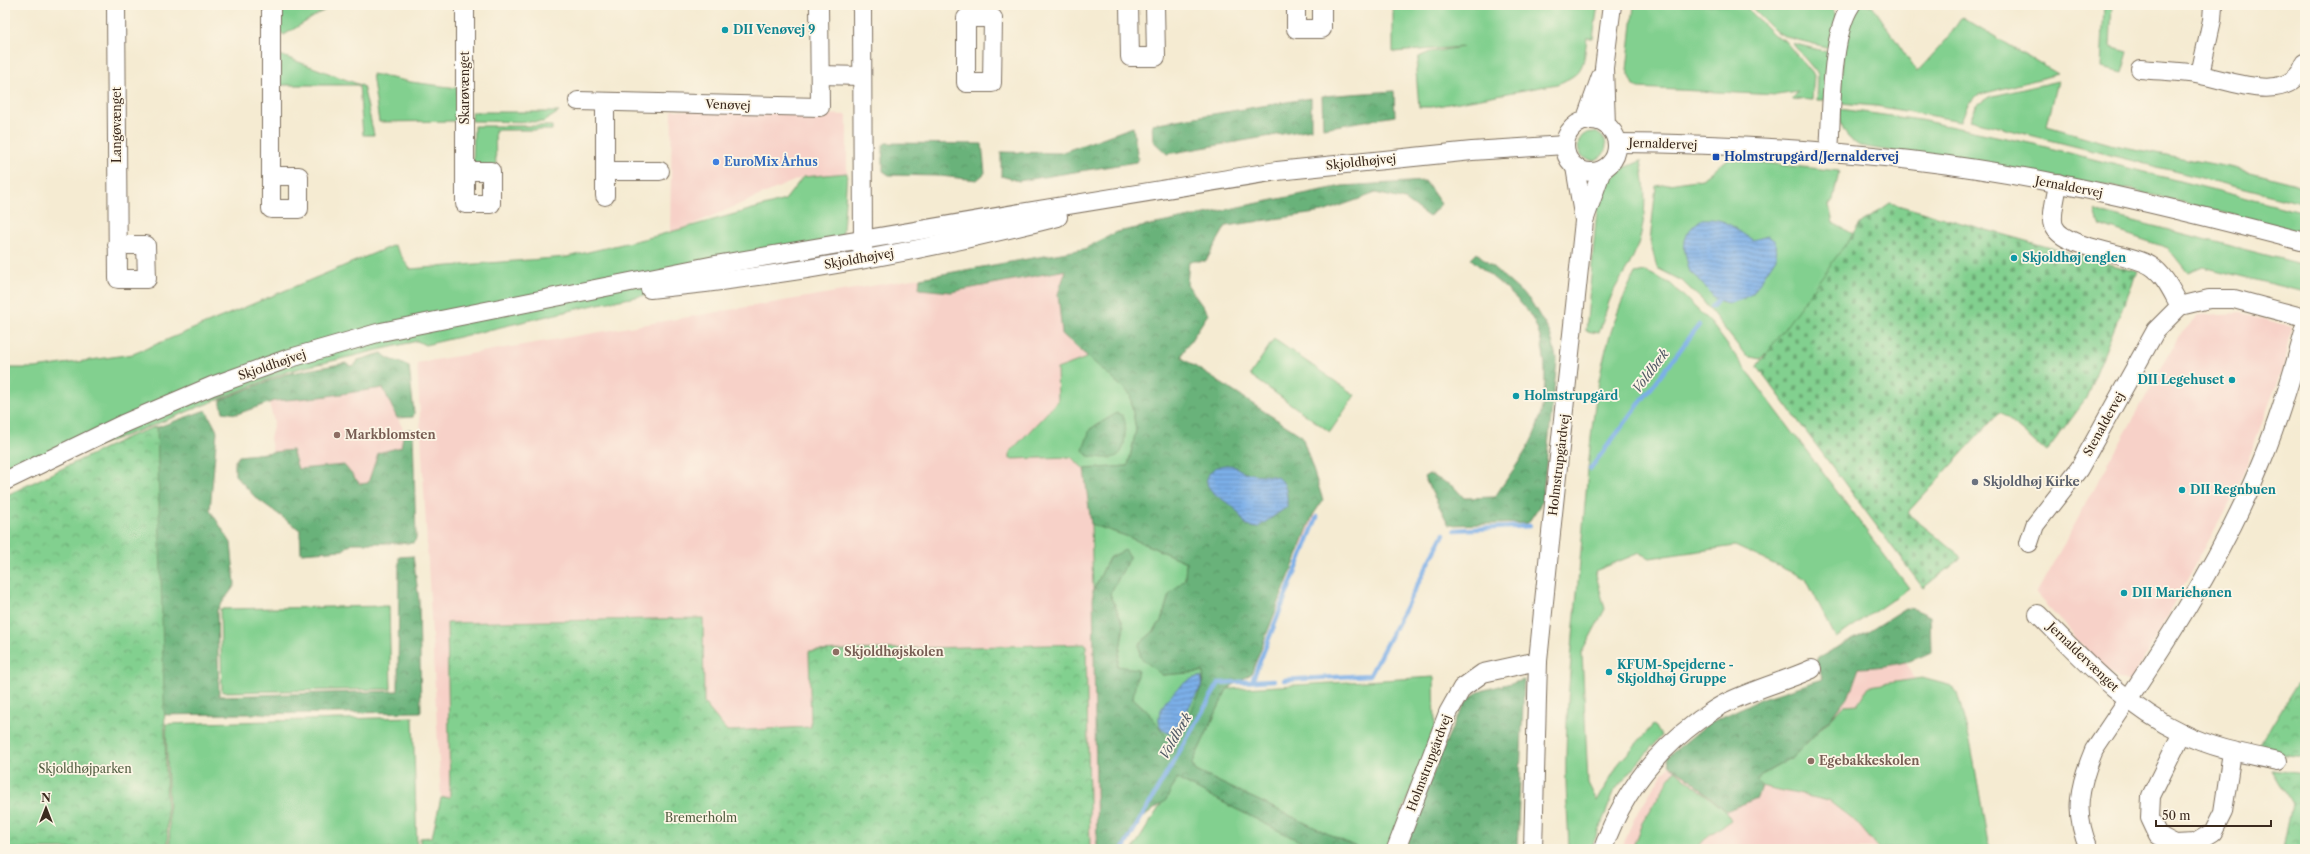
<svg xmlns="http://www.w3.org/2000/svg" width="2310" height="854" font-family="'Libre Caslon Text',serif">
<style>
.built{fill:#f7d1c8}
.grass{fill:#82d08f;stroke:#5e7d56}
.forest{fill:url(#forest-crowns);stroke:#526e4c}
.cemetery{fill:url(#cemetery-stones);stroke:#5e7d56}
.park{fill:url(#park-crowns);stroke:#5e7d56}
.water{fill:url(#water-rules);stroke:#5b6c83}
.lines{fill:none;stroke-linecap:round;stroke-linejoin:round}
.stream{stroke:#7bafe8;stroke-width:4.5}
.minor-casing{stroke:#7c6e5d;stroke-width:20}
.minor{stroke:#fff;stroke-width:18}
.culture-dot{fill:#0f9aa8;stroke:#fcf5e5;stroke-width:1.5}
.transit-dot{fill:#1a4fb4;stroke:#fcf5e5;stroke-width:1.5}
.shop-dot{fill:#3f7fe0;stroke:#fcf5e5;stroke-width:1.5}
.education-dot{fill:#8d6e63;stroke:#fcf5e5;stroke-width:1.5}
.worship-dot{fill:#6b7280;stroke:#fcf5e5;stroke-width:1.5}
.labels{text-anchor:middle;stroke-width:3.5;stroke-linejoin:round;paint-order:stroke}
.culture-label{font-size:12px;font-weight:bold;fill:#0d838f;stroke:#fcf5e5;text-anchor:start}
.street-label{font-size:12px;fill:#3b2a1e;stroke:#fcf5e5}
.transit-label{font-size:12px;font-weight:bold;fill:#164399;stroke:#fcf5e5;text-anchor:start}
.shop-label{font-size:12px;font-weight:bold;fill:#366cbe;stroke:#fcf5e5;text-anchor:start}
.education-label{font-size:12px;font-weight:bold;fill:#785e54;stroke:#fcf5e5;text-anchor:start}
.worship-label{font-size:12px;font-weight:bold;fill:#5b616d;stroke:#fcf5e5;text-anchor:start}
.park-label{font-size:12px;fill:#505c40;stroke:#fcf5e5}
.water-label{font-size:13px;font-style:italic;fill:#515965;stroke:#fcf5e5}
</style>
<defs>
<pattern id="forest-crowns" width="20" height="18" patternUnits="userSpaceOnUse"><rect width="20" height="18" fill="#69b27a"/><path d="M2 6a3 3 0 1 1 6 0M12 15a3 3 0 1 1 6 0" fill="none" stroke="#589163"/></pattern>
<pattern id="cemetery-stones" width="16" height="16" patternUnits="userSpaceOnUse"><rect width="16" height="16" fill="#82d08f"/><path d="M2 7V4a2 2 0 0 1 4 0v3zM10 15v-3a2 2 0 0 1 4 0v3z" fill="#6ca974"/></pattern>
<pattern id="park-crowns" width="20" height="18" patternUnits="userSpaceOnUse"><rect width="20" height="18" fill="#82d08f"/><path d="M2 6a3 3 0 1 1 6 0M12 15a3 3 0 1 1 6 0" fill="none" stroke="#6ca974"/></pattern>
<pattern id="water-rules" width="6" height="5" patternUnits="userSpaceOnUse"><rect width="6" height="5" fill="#7bafe8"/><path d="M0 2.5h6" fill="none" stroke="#668fbb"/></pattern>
</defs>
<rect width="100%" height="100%" fill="#fcf5e5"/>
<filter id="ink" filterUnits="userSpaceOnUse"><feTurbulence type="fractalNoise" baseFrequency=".025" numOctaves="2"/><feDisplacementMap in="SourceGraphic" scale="8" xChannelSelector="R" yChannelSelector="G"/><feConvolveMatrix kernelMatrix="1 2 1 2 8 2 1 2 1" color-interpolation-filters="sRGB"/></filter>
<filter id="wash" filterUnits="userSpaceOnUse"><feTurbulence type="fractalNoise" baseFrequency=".012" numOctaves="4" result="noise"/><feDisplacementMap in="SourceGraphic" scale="16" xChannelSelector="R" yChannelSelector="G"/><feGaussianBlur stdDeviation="0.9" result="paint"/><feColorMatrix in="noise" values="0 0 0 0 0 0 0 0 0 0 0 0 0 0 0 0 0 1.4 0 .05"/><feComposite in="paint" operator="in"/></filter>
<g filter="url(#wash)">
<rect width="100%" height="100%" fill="#f5ebd2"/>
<g class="built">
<polygon points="672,110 847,115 847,173 803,177 670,234"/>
<polygon points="1125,243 1071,325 1319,518 1123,849 817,849 708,787 441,798 417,363"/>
<polygon points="2242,313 2292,327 2285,362 2237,489 2132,680 2117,679 2087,650 2036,594 2180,335 2199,315"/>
<polygon points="383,388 404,431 401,447 378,453 368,483 360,484 344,465 298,469 292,450 273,453 270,439 274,422 269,403 274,401 320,397"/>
<polygon points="1886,651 1901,654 1929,705 1965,849 1622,849 1634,818 1662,774 1693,742"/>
</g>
<g class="grass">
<polygon points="280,5 333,5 284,35 279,31"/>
<path d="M1393 5H1598L1593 38H1587C1583 66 1585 73 1557 84L1432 107H1419L1416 71 1419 57 1430 52 1463 47 1393 52Z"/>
<polygon points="1634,5 1744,5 1774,35 1784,40 1814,75 1812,100 1792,99 1798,92 1777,95 1638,88 1634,85 1627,70"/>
<polygon points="1749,5 1831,5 1837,18 1830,48 1786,37 1774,30"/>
<path d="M1860 5H1872L1917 72 1948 38 1962 17 2058 74 1978 95 1968 104 1961 121 1876 106 1840 103C1843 72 1839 30 1860 5Z"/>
<polygon points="2104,5 2112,5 2110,47 2128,52 2122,73 2101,68"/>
<polygon points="1792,43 1831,53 1826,100 1817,100 1818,74"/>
<polygon points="280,55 363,86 374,135 363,135 359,85 280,85"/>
<polygon points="372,74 411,82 457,88 458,121 379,122"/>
<polygon points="2058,81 2047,126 2114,145 2234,168 2296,184 2305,187 2305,204 1970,120 1977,105 1989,97"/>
<path d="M1840 109 1920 120 2034 144 2305 213V233L2133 190 1860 146C1844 137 1840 127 1840 109Z"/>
<polygon points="472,112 559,112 543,122 472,121"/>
<polygon points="474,126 552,126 552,130 495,130 496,168 473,166"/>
<circle cx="1592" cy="146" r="14"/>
<polygon points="1727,159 1839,171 1833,200 1829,205 1833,223 1855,235 1815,304 1760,359 1746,356 1703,301 1682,281 1657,268 1650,241 1656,186 1702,179"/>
<path d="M1641 161C1647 194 1647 226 1633 257 1628 270 1619 280 1613 292 1607 305 1604 319 1599 333L1586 331 1597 209 1608 182 1622 169Z"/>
<polygon points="847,173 841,259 598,304 425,345 417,341 289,371 154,425 5,480 5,368 35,368 133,354 394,245 410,269 567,257 656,236 785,200 803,177"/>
<polygon points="2095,211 2305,265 2305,292 2203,267 2188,273 2168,248 2099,225"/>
<path d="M1645 271 1671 284 1711 323 1909 588 1836 638 1806 579 1735 546 1650 558 1639 553 1595 571 1605 609 1582 652 1588 783 1597 801 1619 763 1653 725 1656 727 1661 736 1615 790 1591 849H1569C1568 818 1565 786 1566 755 1567 679 1577 602 1583 526 1592 434 1592 357 1635 273Z"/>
<polygon points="1274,339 1355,395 1330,432 1250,375"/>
<polygon points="1089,357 1130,394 1136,430 1128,466 1084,469 1071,457 1010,459 1010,452 1058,401 1057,369"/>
<path d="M1091 524 1126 536 1186 562 1185 579 1169 595 1161 621 1153 632 1139 644 1162 675 1204 671C1203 695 1186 725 1168 740L1149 713 1133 698 1117 666 1124 626 1110 594 1130 557 1109 558 1093 591Z"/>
<polygon points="389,606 391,689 222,692 220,609"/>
<polygon points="1434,677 1435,731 1387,849 1360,849 1196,771 1192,764 1227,689"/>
<polygon points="1922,678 1952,686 1957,692 1971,745 1989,849 1879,849 1857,823 1829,801 1761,786 1756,781 1762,775 1793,757 1844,705 1858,704 1869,686"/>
<polygon points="413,717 417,849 170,849 166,724"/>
<polygon points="1675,770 1726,811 1731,820 1708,836 1696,849 1632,849 1642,823"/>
<polygon points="1177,779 1315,849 1133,849"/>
</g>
<g class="forest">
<polygon points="1394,91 1395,116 1323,128 1322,96"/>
<polygon points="1311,98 1311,129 1167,154 1153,141 1152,124"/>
<polygon points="1133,127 1138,159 1136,162 1019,181 1001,176 1001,152 1060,153"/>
<polygon points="886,143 982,144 985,173 977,180 940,176 889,175 883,171 883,145"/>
<path d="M1425 181 1441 204 1429 217 1405 200 1376 193 1323 212 1226 226 1206 261H1189L1187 284 1208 314 1182 354V358L1302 436 1323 500 1313 515 1251 674 1227 689 1192 764 1196 771 1360 849H1315L1177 779 1166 800 1135 824 1121 849H1097L1093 591 1109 558 1125 550 1130 557 1110 594 1124 626 1117 666 1138 669 1133 698 1149 713 1168 739C1185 725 1203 693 1204 672L1162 675 1140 657 1139 644 1153 632 1161 621 1169 595 1185 579 1186 562 1126 536 1091 524 1084 469 1128 466 1136 430 1130 394 1062 334 1058 294 1066 270 951 292 919 289 920 278 1084 249 1117 232 1342 186Z"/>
<path d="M1477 253 1530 300 1550 333 1557 361 1542 502 1528 523 1449 525 1424 477 1429 474 1454 487 1464 498 1495 497C1506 479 1526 454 1534 435 1549 400 1551 338 1525 308 1510 290 1489 275 1471 259Z"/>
<path d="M382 353C391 363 399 359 409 367L414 413 413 417 397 418 383 388 320 397 274 401 237 414 223 412 220 400 286 374 346 363 350 366 355 365 358 360Z"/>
<polygon points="206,410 217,431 210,510 231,543 235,585 217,610 219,696 398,691 399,557 413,556 419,600 421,712 149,715 149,443 158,427"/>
<path d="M1117 413 1123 416C1126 422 1125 428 1125 434 1124 463 1111 459 1088 456L1083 450 1090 429Z"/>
<polygon points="409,429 413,430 416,539 413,543 352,543 343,550 301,553 300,530 255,497 235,475 235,461 239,456 292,450 298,469 344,465 360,484 368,483 378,453 401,447 404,431"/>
<path d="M1906 608 1914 609 1930 616 1931 652C1908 664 1884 667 1859 668L1850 693 1833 715 1793 757 1763 774 1757 781 1761 786 1757 798 1726 811 1685 775 1670 766 1667 757 1709 723 1763 698 1823 679 1816 661 1818 657 1868 632Z"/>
<path d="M1524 680 1517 849H1405C1416 821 1453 710 1472 696 1482 688 1511 684 1524 680Z"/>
</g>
<polygon class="cemetery" points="1890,203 2137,272 2086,398 2046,452 2000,412 1907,513 1962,557 1923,588 1757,366 1861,223"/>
<g class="park">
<polygon points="157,426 168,849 5,849 5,496 128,437"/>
<polygon points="703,618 704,703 727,731 811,727 809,651 1086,644 1090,849 420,849 420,838 432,837 441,798 450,797 447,623"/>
<polygon points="2305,671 2305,757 2256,751"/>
<polygon points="2272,770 2305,774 2305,849 2283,849 2292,804"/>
</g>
<g class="water">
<path d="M1702 219C1730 218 1731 228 1753 240L1768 236 1775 241 1776 258 1753 293 1745 298 1728 304 1717 301 1698 278 1690 272C1683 248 1679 235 1702 219Z"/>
<path d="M1228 465C1235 465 1238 470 1245 472 1268 480 1289 465 1287 507L1257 528 1247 526C1243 521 1240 515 1236 510 1229 501 1198 490 1209 474 1214 467 1220 465 1228 465Z"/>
<path d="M1202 677 1201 687 1174 732 1170 734C1138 722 1183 674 1202 677Z"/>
</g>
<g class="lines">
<g class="stream">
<polyline points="1712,307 1717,301"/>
<polyline points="1590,469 1699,325"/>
<polyline points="1455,530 1530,526"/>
<polyline points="1284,680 1370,675 1444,534"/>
<polyline points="1252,681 1317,517"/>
<polyline points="1123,849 1219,683 1274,680"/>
</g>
</g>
</g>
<g filter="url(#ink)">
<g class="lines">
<g class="minor-casing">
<g id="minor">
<polyline points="116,5 118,279 147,279 146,245 117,245"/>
<polyline points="271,5 271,209 299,209 299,176 272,176"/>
<polyline points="465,5 465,204 491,204 491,171 465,171"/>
<polyline points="862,5 863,252"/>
<polyline points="1129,5 1130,57 1156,57 1155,5"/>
<polyline points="1296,5 1296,29 1322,29 1322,5"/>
<polygon points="966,18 993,18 992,83 966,83"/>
<path d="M2140 69C2160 71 2182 71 2201 75 2232 81 2290 106 2305 63"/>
<polyline points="2200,74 2212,20 2213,5"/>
<polyline points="820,75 862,76"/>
<polyline points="578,101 820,107 819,5"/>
<polyline points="605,102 605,196"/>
<circle cx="1591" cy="146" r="26"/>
<polyline points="1585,121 1601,76"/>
<polyline points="1606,125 1604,68 1612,5"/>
<path d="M1617 143C1763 144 1916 154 2060 184 2142 200 2224 221 2305 242"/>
<path d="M1829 152C1832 113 1830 36 1851 5"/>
<polyline points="1575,167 1584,220"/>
<polyline points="605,171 660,171"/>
<path d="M2058 183C2057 195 2050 215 2054 226 2063 249 2130 252 2151 266 2165 275 2172 292 2180 306"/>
<path d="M650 289C787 276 924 251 1058 217"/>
<polyline points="5,481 123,424 212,386 287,359 381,332 715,265 1026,212 1277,171 1472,151 1565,145"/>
<polyline points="2029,543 2035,525 2079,469 2156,330 2180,306 2209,299 2234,299 2305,318"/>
<path d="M2038 614C2082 658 2125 706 2182 733 2212 748 2245 754 2278 761"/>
<polyline points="2182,733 2151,796 2150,818 2158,835 2175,844 2195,843 2213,832 2223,812 2232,752"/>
<polyline points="1396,849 1448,713 1462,688 1483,673 1538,661"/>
<polyline points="1533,849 1538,661 1552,523 1584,221 1602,170"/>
<path d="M1603 849C1621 796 1654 753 1699 720 1707 715 1714 709 1722 705 1750 690 1783 682 1812 669"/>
<path d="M2089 849C2073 812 2079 786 2094 750 2157 657 2221 563 2263 458 2280 417 2293 372 2305 329"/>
</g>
</g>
<use href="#minor" class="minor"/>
</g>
</g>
<g class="culture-dot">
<circle cx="725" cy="30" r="4"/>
<circle cx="2014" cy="258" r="4"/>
<circle cx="2232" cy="380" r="4"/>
<circle cx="1516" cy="396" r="4"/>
<circle cx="2182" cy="490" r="4"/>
<circle cx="2124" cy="593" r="4"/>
<circle cx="1609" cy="672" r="4"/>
</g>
<rect class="transit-dot" x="1712" y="153" width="8" height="8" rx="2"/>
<circle class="shop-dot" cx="716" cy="162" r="4"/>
<g class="education-dot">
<circle cx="337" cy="435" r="4"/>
<circle cx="836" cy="652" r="4"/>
<circle cx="1811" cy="761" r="4"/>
</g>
<circle class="worship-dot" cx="1975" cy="482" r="4"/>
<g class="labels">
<g class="culture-label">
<text x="733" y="34">DII Venøvej 9</text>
<text x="2022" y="262">Skjoldhøj englen</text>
<text x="2224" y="384" text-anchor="end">DII Legehuset</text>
<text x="1524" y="400">Holmstrupgård</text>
<text x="2190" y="494">DII Regnbuen</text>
<text x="2132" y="597">DII Mariehønen</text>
<text x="1617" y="669">KFUM-Spejderne -<tspan x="1617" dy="14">Skjoldhøj Gruppe</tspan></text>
</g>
<g class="street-label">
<text transform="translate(465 88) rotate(-90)" y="4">Skarøvænget</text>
<text transform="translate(728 105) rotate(2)" y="4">Venøvej</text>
<text transform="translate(117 125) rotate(-90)" y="4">Langøvænget</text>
<text transform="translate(1663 144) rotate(2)" y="4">Jernaldervej</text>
<text transform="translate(1361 162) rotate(-6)" y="4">Skjoldhøjvej</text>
<text transform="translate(2069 187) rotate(11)" y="4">Jernaldervej</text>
<text transform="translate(859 259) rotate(-10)" y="4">Skjoldhøjvej</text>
<text transform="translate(272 365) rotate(-19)" y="4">Skjoldhøjvej</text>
<text transform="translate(2104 424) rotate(-61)" y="4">Stenaldervej</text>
<text transform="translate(1559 465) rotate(-83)" y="4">Holmstrupgårdvej</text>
<text transform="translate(2083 657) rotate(44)" y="4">Jernaldervænget</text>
<text transform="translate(1429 763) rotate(-69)" y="4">Holmstrupgårdvej</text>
</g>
<g class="transit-label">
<text x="1724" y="161">Holmstrupgård/Jernaldervej</text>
</g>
<g class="shop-label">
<text x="724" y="166">EuroMix Århus</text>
</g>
<g class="education-label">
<text x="345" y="439">Markblomsten</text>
<text x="844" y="656">Skjoldhøjskolen</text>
<text x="1819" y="765">Egebakkeskolen</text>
</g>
<g class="worship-label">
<text x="1983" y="486">Skjoldhøj Kirke</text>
</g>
<g class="park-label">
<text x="85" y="773">Skjoldhøjparken</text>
<text x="701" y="822">Bremerholm</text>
</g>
<g class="water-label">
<text transform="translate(1650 371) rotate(-53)" y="5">Voldbæk</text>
<text transform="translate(1175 736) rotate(-60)" y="5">Voldbæk</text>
</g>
</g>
<rect width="2310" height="854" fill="none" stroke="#fcf5e5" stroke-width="20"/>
<g transform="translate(46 808)" stroke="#fcf5e5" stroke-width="3" paint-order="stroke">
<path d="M0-3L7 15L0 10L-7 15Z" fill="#3b2a1e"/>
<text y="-6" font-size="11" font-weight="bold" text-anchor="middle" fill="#3b2a1e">N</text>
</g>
<path d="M2156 820v6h115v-6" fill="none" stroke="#3b2a1e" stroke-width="2"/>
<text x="2162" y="820" font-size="12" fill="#3b2a1e" stroke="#fcf5e5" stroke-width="3" paint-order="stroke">50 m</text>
</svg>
